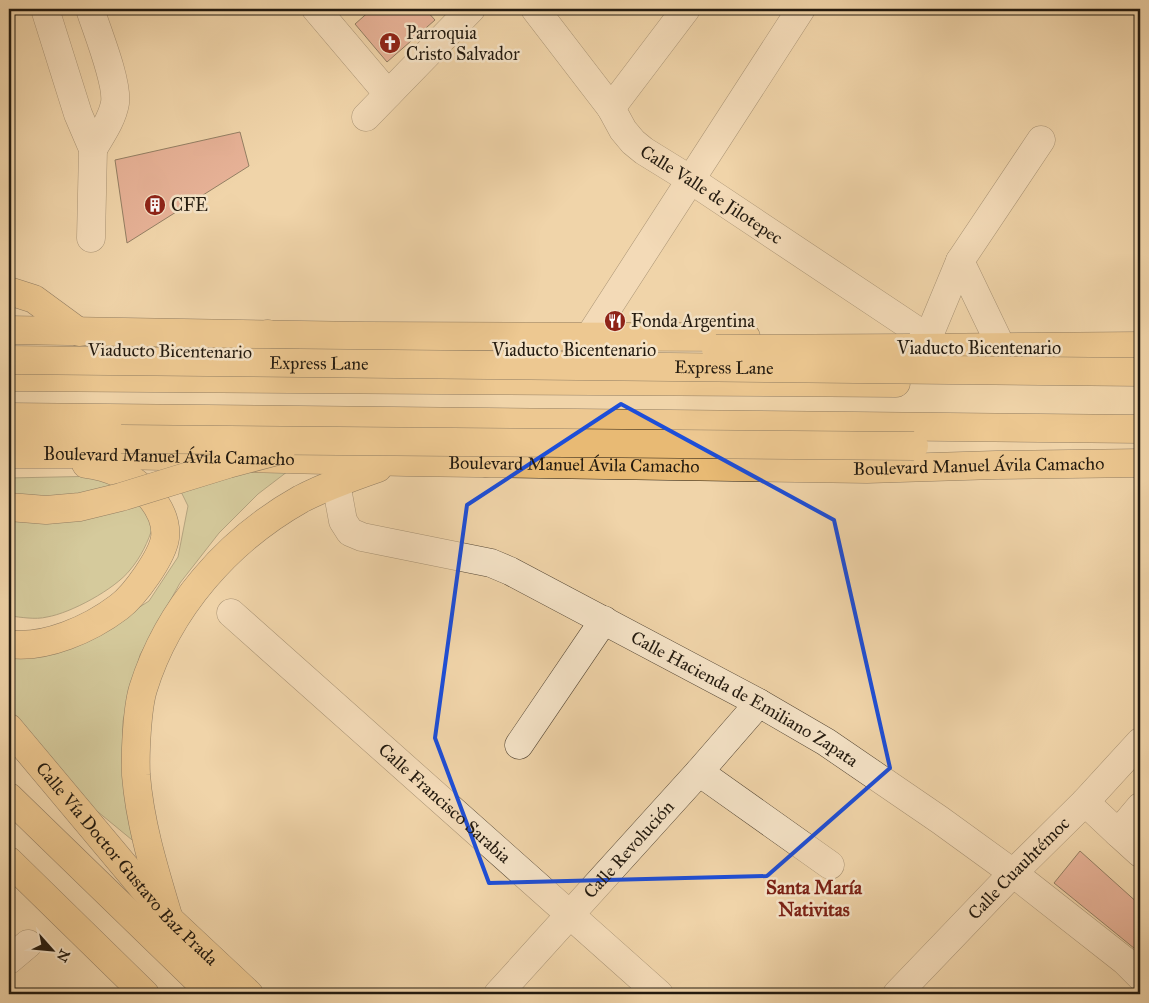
<svg xmlns="http://www.w3.org/2000/svg" width="1149" height="1003" font-family="'IM FELL Great Primer',serif">
<style>
.green{fill:#b4be8c;stroke:#6c6c4e}
.building{fill:#db8980;stroke:#231a0f}
.lines{fill:none;stroke-linecap:round;stroke-linejoin:round}
.minor-casing{stroke:#564836;stroke-width:29}
.major-casing{stroke:#231a0f;stroke-width:29}
.highway-casing{stroke:#231a0f;stroke-width:29}
.minor{stroke:#f5e3c7;stroke-width:28}
.major{stroke:#e8ba74;stroke-width:28}
.highway{stroke:#e8ba74;stroke-width:28}
.highway-bridge-casing{stroke:#231a0f;stroke-width:29;stroke-linecap:butt}
.highway-bridge{stroke:#e8ba74;stroke-width:28}
.marked{fill:none;stroke:#1d4ed8;stroke-width:4;stroke-linejoin:round}
.labels{text-anchor:middle;stroke-width:5;stroke-linejoin:round;paint-order:stroke}
.poi-label{font-size:18px;fill:#231a0f;stroke:#f5e3c7;text-anchor:start}
.street-label{font-size:18px;fill:#231a0f;stroke:#f5e3c7}
.neighbourhood-label{font-size:19px;font-weight:bold;fill:#7a1f14;stroke:#f5e3c7}
</style>
<rect width="100%" height="100%" fill="#f0d4a9"/>
<filter id="stains"><feTurbulence type="fractalNoise" baseFrequency=".004" numOctaves="4"/><feColorMatrix values="0 0 0 0 .2 0 0 0 0 .09 0 0 0 0 .02 0 0 0 .5 -.17"/></filter>
<radialGradient id="worn" r=".72"><stop offset=".6" stop-color="#630" stop-opacity="0"/><stop offset="1" stop-color="#630" stop-opacity=".3"/></radialGradient>
<g class="green">
<polygon points="296,465 258,494 219,533 180,583 140,655 123,721 122,762 137,844 64,784 9,718 9,655 99,633 149,601 178,557 188,506 170,469"/>
<path d="M104 476 128 481 153 526C148 542 141 557 130 570 115 589 71 613 47 617 35 620 21 617 9 616V478Z"/>
</g>
<g class="building">
<polygon points="372,9 425,9 435,20 387,62 355,24"/>
<polygon points="240,132 249,166 127,243 115,160"/>
<polygon points="1080,851 1140,905 1140,953 1054,883"/>
</g>
<g class="lines">
<g class="minor-casing">
<g id="minor">
<polyline points="45,9 78,114 93,149 91,238"/>
<path d="M90 9C97 31 118 82 115 103 112 120 101 135 93 149"/>
<polyline points="316,9 388,94"/>
<path id="s1" d="M535 9 611 108 623 130 633 142 644 151 691 180 928 338 960 261 1041 140"/>
<polyline points="611,108 686,9"/>
<polyline points="366,117 471,9"/>
<polyline points="960,261 997,338"/>
<polyline points="589,337 801,9"/>
<path id="s2" d="M336 483 343 521 350 532 362 537 491 563 510 571 759 703 826 742 940 820 1013 873 1125 961 1140 976"/>
<path id="s3" d="M231 613 659 994"/>
<polyline points="519,745 604,620"/>
<polyline points="699,772 830,865"/>
<polyline points="1085,802 1118,833"/>
<polyline points="1140,807 1118,833 1140,853"/>
<polyline points="9,960 28,944"/>
<path id="s4" d="M498 994 699 772 759 703"/>
<path id="s5" d="M897 994 1013 873 1085 802 1140 742"/>
</g>
</g>
<g class="major-casing">
<g id="major">
<polyline points="9,291 34,299 79,332"/>
<polyline points="9,330 365,336 746,337"/>
<path id="s6" d="M9 454H76L406 462 867 469 996 465 1140 463"/>
<path d="M9 644C45 649 90 629 119 607 135 595 162 557 165 538 167 521 158 505 147 493 132 476 108 467 86 464"/>
<path id="s7" d="M9 728 169 919 249 994"/>
<polyline points="9,861 145,994"/>
<path d="M169 919C155 872 140 825 136 775 135 754 137 709 143 689 168 608 228 540 301 499 326 486 352 477 378 468"/>
</g>
</g>
<g class="highway-casing">
<g id="highway">
<polyline points="910,348 1140,346"/>
<polyline points="204,365 268,334"/>
<polyline points="9,377 896,383"/>
<polyline points="9,417 1140,429"/>
<polyline points="9,438 121,439"/>
<polyline points="486,463 528,434"/>
<polyline points="9,797 212,994"/>
</g>
</g>
<use href="#minor" class="minor"/>
<use href="#major" class="major"/>
<use href="#highway" class="highway"/>
<g class="highway-bridge-casing">
<g id="highway-bridge">
<polyline points="716,349 910,348"/>
<path id="s8" d="M9 360 1140 372"/>
<polyline points="121,439 914,446"/>
<polyline points="9,507 46,510 80,507 121,497 228,464 281,450"/>
</g>
</g>
<use href="#highway-bridge" class="highway-bridge"/>
</g>
<path d="M0 0H1149V1003H0ZM621 404 834 520 890 768 767 876 489 883 435 738 467 505Z" fill="#f0d4a9" fill-opacity=".55" fill-rule="evenodd"/>
<path class="marked" d="M621 404 834 520 890 768 767 876 489 883 435 738 467 505Z"/>
<defs>
<g id="church-disc" transform="scale(1.125)"><circle r="9.5" fill="#8f2418" stroke="#f5e3c7"/><path d="M-1.2-6h2.4v3.5h3.3v2.4h-3.3V6h-2.4V-.1h-3.3v-2.4h3.3Z" fill="#fff"/></g>
<g id="building-disc" transform="scale(1.125)"><circle r="9.5" fill="#8f2418" stroke="#f5e3c7"/><path d="M-4-6H4V6H1V3H-1V6H-4ZM-2.5-4.3h1.7v1.8h-1.7ZM.8-4.3h1.7v1.8H.8ZM-2.5-1h1.7V.8h-1.7ZM.8-1h1.7V.8H.8Z" fill="#fff"/></g>
<g id="restaurant-disc" transform="scale(1.125)"><circle r="9.5" fill="#8f2418" stroke="#f5e3c7"/><path d="M-5-6h1v4h1v-4h1v4h1v-4h1v5L-1.5 .5V6h-2V.5L-5-1ZM5-6V6H3V1.5H1.5Q1.5-4 5-6Z" fill="#fff"/></g>
</defs>
<g fill-rule="evenodd">
<use href="#church-disc" x="390" y="43"/>
<use href="#building-disc" x="155" y="205"/>
<use href="#restaurant-disc" x="615" y="321"/>
</g>
<g class="labels">
<g class="poi-label">
<text x="406" y="39">Parroquia<tspan x="406" dy="21">Cristo Salvador</tspan></text>
<text x="171" y="211">CFE</text>
<text x="631" y="327">Fonda Argentina</text>
</g>
<g class="street-label">
<text dy="6" stroke="none"><textPath href="#s1" startOffset="260">Calle Valle de Jilotepec</textPath></text>
<text x="979" y="354">Viaducto Bicentenario</text>
<text x="574" y="356">Viaducto Bicentenario</text>
<text transform="translate(170 351) rotate(1)" y="6">Viaducto Bicentenario</text>
<text dy="6" stroke="none"><textPath href="#s8" startOffset="310">Express Lane</textPath></text>
<text dy="6" stroke="none"><textPath href="#s8" startOffset="715">Express Lane</textPath></text>
<text dy="6" stroke="none"><textPath href="#s6" startOffset="160">Boulevard Manuel Ávila Camacho</textPath></text>
<text dy="6" stroke="none"><textPath href="#s6" startOffset="565">Boulevard Manuel Ávila Camacho</textPath></text>
<text dy="6" stroke="none"><textPath href="#s6" startOffset="970">Boulevard Manuel Ávila Camacho</textPath></text>
<text dy="6" stroke="none"><textPath href="#s2" startOffset="484">Calle Hacienda de Emiliano Zapata</textPath></text>
<text dy="6" stroke="none"><textPath href="#s3" startOffset="286">Calle Francisco Sarabia</textPath></text>
<text dy="6" stroke="none"><textPath href="#s4" startOffset="195">Calle Revolución</textPath></text>
<text dy="6" stroke="none"><textPath href="#s7" startOffset="180">Calle Vía Doctor Gustavo Baz Prada</textPath></text>
<text dy="6" stroke="none"><textPath href="#s5" startOffset="175">Calle Cuauhtémoc</textPath></text>
</g>
<g class="neighbourhood-label">
<text x="814" y="894">Santa María<tspan x="814" dy="22">Nativitas</tspan></text>
</g>
</g>
<rect width="1149" height="1003" fill="none" stroke="#f0d4a9" stroke-width="30"/>
<rect x="10" y="10" width="1129" height="983" fill="none" stroke="#231a0f" stroke-width="2.5"/>
<rect x="15" y="15" width="1119" height="973" fill="none" stroke="#231a0f"/>
<g transform="translate(52 950) rotate(117)" stroke="#f5e3c7" stroke-width="4" paint-order="stroke">
<path d="M0-4L9 19L0 12L-9 19Z" fill="#231a0f"/>
<text y="-8" font-size="14" font-weight="bold" text-anchor="middle" fill="#231a0f">N</text>
</g>
<rect width="100%" height="100%" filter="url(#stains)"/>
<rect width="100%" height="100%" fill="url(#worn)"/>
</svg>
